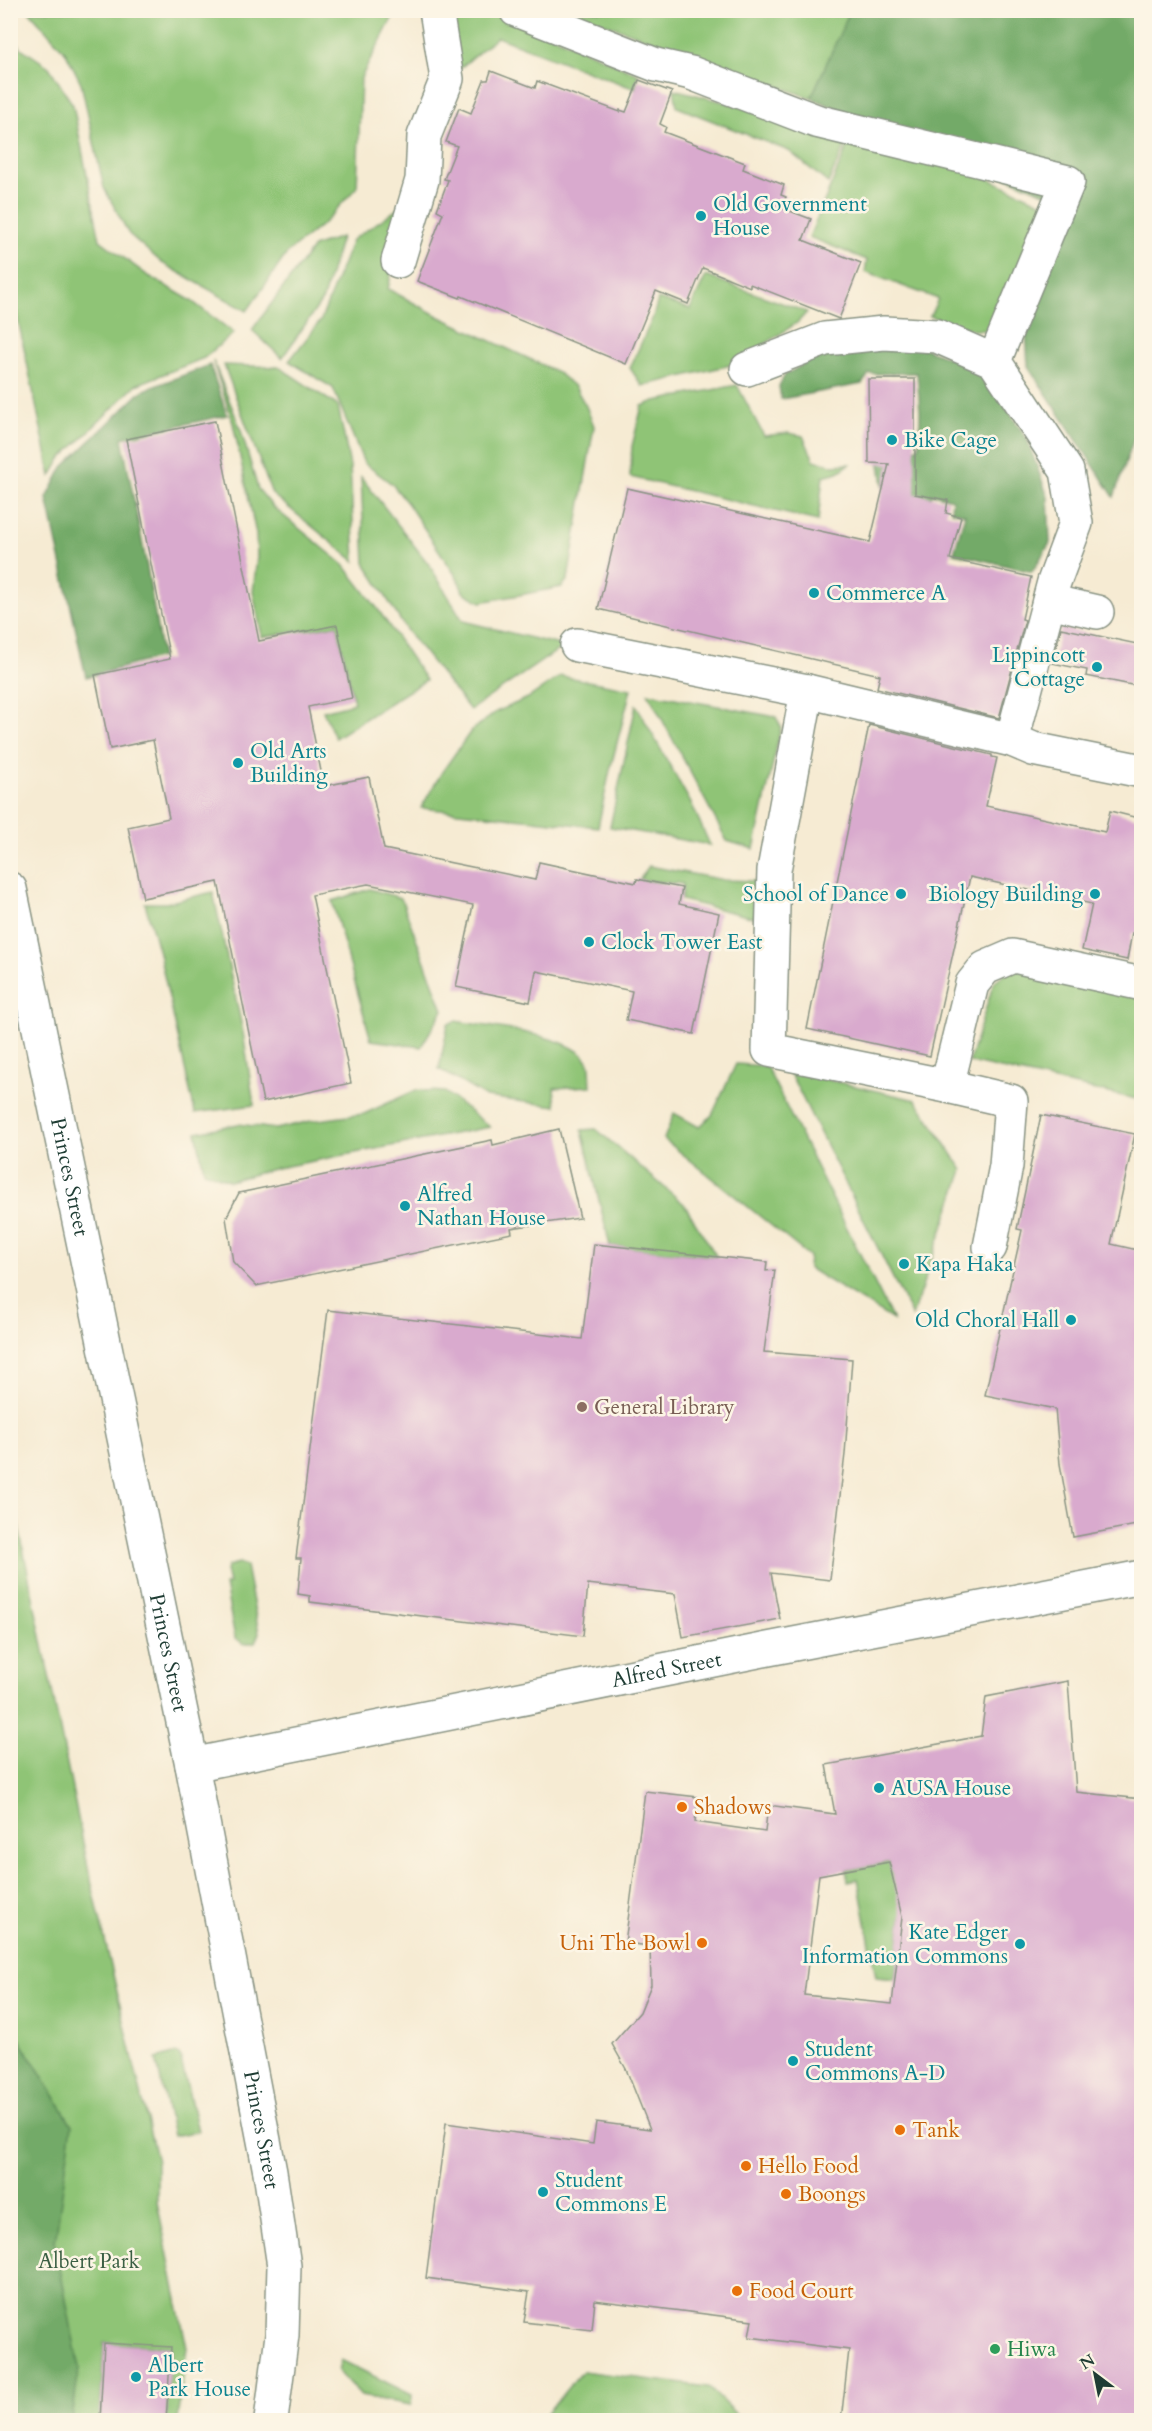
<svg xmlns="http://www.w3.org/2000/svg" width="1152" height="2431" font-family="Cardo,serif">
<style>
.green{fill:#8fc476;stroke:#578055;stroke-width:1.5}
.forest{fill:#73aa67;stroke:#49744e;stroke-width:1.5}
.building{fill:#d9aace;fill-rule:evenodd}
.lines{fill:none;stroke-linecap:round;stroke-linejoin:round}
.minor-casing{stroke:#8a9484;stroke-width:36}
.minor{stroke:#fff;stroke-width:33}
.culture-dot{fill:#0f9aa8;stroke:#fcf5e5;stroke-width:2}
.education-dot{fill:#8d6e63;stroke:#fcf5e5;stroke-width:2}
.food-dot{fill:#e8710a;stroke:#fcf5e5;stroke-width:2}
.leisure-dot{fill:#2e9e5b;stroke:#fcf5e5;stroke-width:2}
.labels{text-anchor:middle;stroke-width:5;stroke-linejoin:round;paint-order:stroke}
.culture-label{font-size:21px;fill:#0d838f;stroke:#fcf5e5;text-anchor:start}
.street-label{font-size:21px;fill:#1f3d34;stroke:#fcf5e5}
.education-label{font-size:21px;fill:#785e54;stroke:#fcf5e5;text-anchor:start}
.food-label{font-size:21px;fill:#c56008;stroke:#fcf5e5;text-anchor:start}
.park-label{font-size:21px;fill:#3b5f44;stroke:#fcf5e5}
.leisure-label{font-size:21px;fill:#27864d;stroke:#fcf5e5;text-anchor:start}
</style>
<rect width="100%" height="100%" fill="#fcf5e5"/>
<filter id="ink" filterUnits="userSpaceOnUse"><feTurbulence type="fractalNoise" baseFrequency=".0167" numOctaves="2"/><feDisplacementMap in="SourceGraphic" scale="12" xChannelSelector="R" yChannelSelector="G"/><feConvolveMatrix kernelMatrix="1 2 1 2 8 2 1 2 1" color-interpolation-filters="sRGB"/></filter>
<filter id="wash" filterUnits="userSpaceOnUse"><feTurbulence type="fractalNoise" baseFrequency=".008" numOctaves="4" result="noise"/><feDisplacementMap in="SourceGraphic" scale="24" xChannelSelector="R" yChannelSelector="G"/><feGaussianBlur stdDeviation="1.35" result="paint"/><feColorMatrix in="noise" values="0 0 0 0 0 0 0 0 0 0 0 0 0 0 0 0 0 1.4 0 .05"/><feComposite in="paint" operator="in"/></filter>
<g filter="url(#wash)">
<rect width="100%" height="100%" fill="#f6ebd3"/>
<g class="green">
<polygon points="29,11 396,11 361,78 357,187 324,223 288,252 247,311 162,263 129,234 104,188 81,83 66,53"/>
<polygon points="451,11 496,11 638,74 635,89 497,37 459,69"/>
<polygon points="570,11 850,11 811,98"/>
<polygon points="10,31 21,48 49,67 73,105 100,240 147,275 190,300 234,333 204,358 136,385 61,459 51,476 11,287"/>
<polygon points="674,89 739,106 836,139 845,146 828,183 789,151 677,107"/>
<polygon points="852,136 958,165 1047,205 999,331 973,330 930,316 938,299 865,272 867,260 809,237"/>
<polygon points="405,204 388,289 438,316 557,372 575,387 586,406 594,426 568,579 562,587 481,602 463,592 458,579 408,504 392,484 364,463 333,388 289,361 321,320 352,240"/>
<polygon points="341,237 323,299 282,358 252,330 313,247"/>
<polygon points="706,276 807,312 798,322 735,364 642,386 630,368 653,317 658,299 690,309"/>
<polygon points="213,361 240,427 258,489 273,507 344,565 377,608 426,680 335,738 323,711 354,703 337,625 262,637 253,592 257,557 256,534 233,423"/>
<polygon points="224,365 279,367 338,406 350,466 355,561 272,494"/>
<polygon points="737,385 764,436 788,433 803,436 814,460 831,465 850,464 838,472 823,476 818,521 630,477 632,446 642,406 655,401"/>
<polygon points="361,477 430,566 463,621 564,646 470,710 407,631 365,563"/>
<polygon points="561,676 631,689 610,770 598,827 421,808 442,772 471,731 496,712 528,698"/>
<polygon points="648,693 776,717 781,727 754,849 727,841"/>
<polygon points="636,705 693,807 710,845 610,827"/>
<polygon points="649,866 724,880 757,881 755,918 681,900 683,884 639,880"/>
<polygon points="370,889 401,898 443,1010 421,1047 371,1040 332,901"/>
<polygon points="213,892 243,1032 254,1105 195,1113 159,953 145,903 166,903"/>
<polygon points="1017,964 1141,992 1141,1100 969,1062 994,982"/>
<path d="M456 1021C486 1027 576 1034 589 1063 591 1069 590 1080 591 1086L554 1088 556 1106 486 1097 439 1069 448 1024Z"/>
<polygon points="736,1064 766,1066 893,1320 808,1268 809,1256 664,1139 674,1113 699,1127 712,1115"/>
<polygon points="789,1071 916,1100 963,1170 912,1316"/>
<polygon points="416,1090 445,1092 490,1127 277,1168 230,1181 204,1171 196,1132 238,1124 276,1129 311,1121 364,1114"/>
<polygon points="596,1129 684,1204 717,1257 610,1246 582,1130"/>
<polygon points="10,1484 89,1872 157,2162 157,2202 187,2348 177,2420 166,2420 171,2347 104,2343 100,2420 11,2420"/>
<polygon points="239,1563 246,1566 259,1633 255,1642 244,1644 235,1638 225,1585 229,1584 226,1570 228,1566"/>
<polygon points="889,1862 903,1907 895,1979 876,1977 858,1879 848,1881 846,1870"/>
<polygon points="176,2053 180,2056 198,2131 173,2136 156,2059"/>
<polygon points="341,2360 412,2395 411,2405 361,2396 338,2371"/>
<polygon points="582,2371 708,2387 742,2420 541,2420"/>
</g>
<g class="forest">
<polygon points="850,11 1141,11 1141,417 1114,497 1028,366 1025,317 1077,206 811,98"/>
<polygon points="918,346 982,370 1027,439 1048,497 1050,543 1032,572 954,553 965,514 951,511 952,499 932,494 929,503 884,491 878,451 912,452 919,446 920,412 917,373 869,374 862,384 781,399 779,386 785,375 809,361 831,353"/>
<polygon points="210,365 227,415 122,438 147,567 162,657 86,677 47,498 63,467 142,391"/>
<polygon points="10,2037 19,2038 72,2125 55,2242 79,2368 72,2420 11,2420"/>
</g>
<g id="blocks">
<g class="building">
<polygon points="491,71 535,88 537,81 620,112 620,110 626,112 639,80 672,92 660,124 666,127 664,132 745,163 743,169 784,185 781,195 786,197 782,208 811,219 803,240 861,263 839,319 750,284 750,287 703,268 688,304 656,291 626,364 461,296 460,298 417,281 443,213 437,210 448,180 444,179 457,146 446,142 459,108 471,113 484,80 488,80"/>
<polygon points="868,379 915,379 915,494 948,500 946,513 961,517 950,559 1031,577 1022,619 1025,620 999,718 877,688 880,675 598,609 627,488 870,542 889,464 869,463"/>
<polygon points="215,421 259,641 337,625 352,698 308,707 324,786 369,777 384,849 535,880 539,862 636,883 637,879 682,888 679,904 719,913 694,1034 626,1020 632,991 536,971 530,1002 456,987 473,905 368,884 312,895 351,1083 263,1102 218,882 143,898 128,827 169,818 153,740 110,749 95,675 170,659 126,439"/>
<polygon points="1061,628 1142,645 1142,687 1086,676 1087,670 1052,663"/>
<polygon points="869,725 992,755 992,757 997,758 986,806 1105,832 1110,811 1142,819 1142,935 1132,933 1127,960 1082,950 1092,904 970,877 930,1056 807,1029"/>
<polygon points="1041,1115 1135,1134 1111,1244 1142,1251 1142,1524 1073,1537 1060,1464 1055,1409 985,1395 1022,1230 1017,1229"/>
<polygon points="559,1129 580,1218 511,1228 512,1233 256,1286 233,1262 226,1218 239,1193 492,1140 493,1145"/>
<polygon points="594,1244 767,1262 766,1271 775,1270 764,1352 852,1359 845,1454 830,1580 771,1573 780,1619 683,1637 675,1594 588,1584 583,1636 310,1602 310,1596 298,1594 301,1558 296,1558 328,1310 582,1339"/>
<path d="M1068 1681 1076 1792 1142 1799V2421H841L849 2350 749 2337 752 2320 595 2300 592 2330 524 2322 529 2292 426 2278 446 2123 593 2144 596 2122 650 2129 626 2069 612 2044 640 2012 651 1985 650 1946 625 1943 645 1791 698 1797 695 1822 765 1832 768 1805 835 1814 826 1765 981 1736 986 1697ZM889 1862 902 1917 892 2004 804 1995 819 1875Z"/>
<polygon points="104,2343 171,2347 166,2421 100,2421"/>
</g>
</g>
</g>
<g filter="url(#ink)">
<use href="#blocks" fill-opacity="0" stroke="#8a9484" stroke-width="1.5"/>
<g class="lines">
<g class="minor-casing">
<g id="minor">
<polyline points="516,10 656,65 691,73 816,121 1068,182 994,361 1067,471 1076,523 1054,582 1012,740"/>
<polyline points="398,261 422,180 424,136 447,79 436,10"/>
<polyline points="747,369 825,339 884,333 937,336 994,361"/>
<polyline points="1049,601 1097,612"/>
<polyline points="577,645 807,691 1012,740 1033,749 1142,771"/>
<polyline points="807,691 774,870 769,1050 947,1086 972,984 985,968 1013,956 1142,984"/>
<path id="s1" d="M10 889 192 1765 270 2172 284 2266 282 2335 271 2420"/>
<polyline points="947,1086 1011,1101 1006,1166 990,1247"/>
<path id="s2" d="M192 1765 768 1649 1142 1577"/>
</g>
</g>
<use href="#minor" class="minor"/>
</g>
</g>
<g class="culture-dot">
<circle cx="701" cy="216" r="6"/>
<circle cx="892" cy="440" r="6"/>
<circle cx="814" cy="593" r="6"/>
<circle cx="1097" cy="667" r="6"/>
<circle cx="238" cy="763" r="6"/>
<circle cx="901" cy="894" r="6"/>
<circle cx="1095" cy="894" r="6"/>
<circle cx="589" cy="942" r="6"/>
<circle cx="405" cy="1206" r="6"/>
<circle cx="904" cy="1264" r="6"/>
<circle cx="1071" cy="1320" r="6"/>
<circle cx="879" cy="1788" r="6"/>
<circle cx="1020" cy="1944" r="6"/>
<circle cx="793" cy="2061" r="6"/>
<circle cx="543" cy="2192" r="6"/>
<circle cx="136" cy="2377" r="6"/>
</g>
<circle class="education-dot" cx="582" cy="1407" r="6"/>
<g class="food-dot">
<circle cx="682" cy="1807" r="6"/>
<circle cx="702" cy="1943" r="6"/>
<circle cx="900" cy="2130" r="6"/>
<circle cx="746" cy="2166" r="6"/>
<circle cx="786" cy="2194" r="6"/>
<circle cx="737" cy="2291" r="6"/>
</g>
<circle class="leisure-dot" cx="995" cy="2349" r="6"/>
<g class="labels">
<g class="culture-label">
<text x="713" y="211">Old Government<tspan x="713" dy="24">House</tspan></text>
<text x="904" y="447">Bike Cage</text>
<text x="826" y="600">Commerce A</text>
<text x="1085" y="662" text-anchor="end">Lippincott<tspan x="1085" dy="24">Cottage</tspan></text>
<text x="250" y="758">Old Arts<tspan x="250" dy="24">Building</tspan></text>
<text x="889" y="901" text-anchor="end">School of Dance</text>
<text x="1083" y="901" text-anchor="end">Biology Building</text>
<text x="601" y="949">Clock Tower East</text>
<text x="417" y="1201">Alfred<tspan x="417" dy="24">Nathan House</tspan></text>
<text x="916" y="1271">Kapa Haka</text>
<text x="1059" y="1327" text-anchor="end">Old Choral Hall</text>
<text x="891" y="1795">AUSA House</text>
<text x="1008" y="1939" text-anchor="end">Kate Edger<tspan x="1008" dy="24">Information Commons</tspan></text>
<text x="805" y="2056">Student<tspan x="805" dy="24">Commons A-D</tspan></text>
<text x="555" y="2187">Student<tspan x="555" dy="24">Commons E</tspan></text>
<text x="148" y="2372">Albert<tspan x="148" dy="24">Park House</tspan></text>
</g>
<g class="street-label">
<text dy="7" stroke="none"><textPath href="#s1" startOffset="294">Princes Street</textPath></text>
<text dy="7" stroke="none"><textPath href="#s1" startOffset="780">Princes Street</textPath></text>
<text dy="7" stroke="none"><textPath href="#s2" startOffset="484">Alfred Street</textPath></text>
<text dy="7" stroke="none"><textPath href="#s1" startOffset="1266">Princes Street</textPath></text>
</g>
<g class="education-label">
<text x="594" y="1414">General Library</text>
</g>
<g class="food-label">
<text x="694" y="1814">Shadows</text>
<text x="690" y="1950" text-anchor="end">Uni The Bowl</text>
<text x="912" y="2137">Tank</text>
<text x="758" y="2173">Hello Food</text>
<text x="798" y="2201">Boongs</text>
<text x="749" y="2298">Food Court</text>
</g>
<g class="park-label">
<text x="89" y="2268">Albert Park</text>
</g>
<g class="leisure-label">
<text x="1007" y="2356">Hiwa</text>
</g>
</g>
<rect width="1152" height="2431" fill="none" stroke="#fcf5e5" stroke-width="36"/>
<g transform="translate(1095 2374) rotate(328)" stroke="#fcf5e5" stroke-width="4.5" paint-order="stroke">
<path d="M0-4.5L10 22L0 15L-10 22Z" fill="#1f3d34"/>
<text y="-9" font-size="16" font-weight="bold" text-anchor="middle" fill="#1f3d34">N</text>
</g>
</svg>
